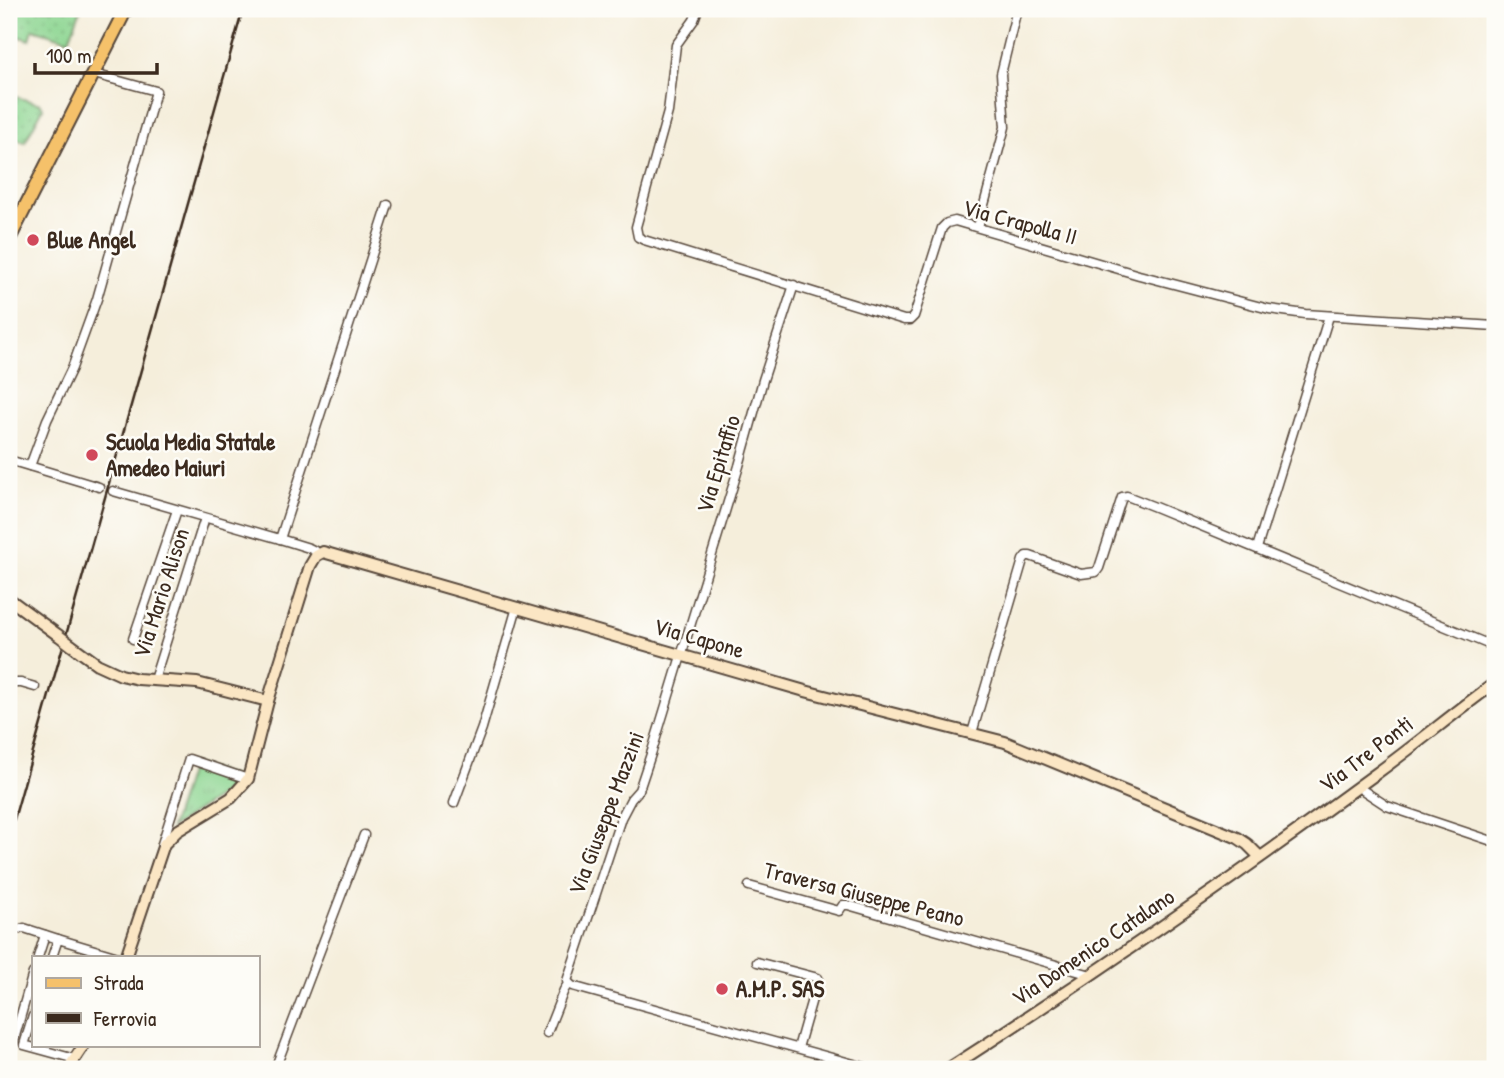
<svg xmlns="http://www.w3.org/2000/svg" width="1504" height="1078" font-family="'Patrick Hand',sans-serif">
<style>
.grass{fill:url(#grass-dots);stroke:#648058;stroke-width:2}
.park{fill:url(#park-tufts);stroke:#648058;stroke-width:2}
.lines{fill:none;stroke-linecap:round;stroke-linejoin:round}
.street-casing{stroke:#57473a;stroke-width:11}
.secondary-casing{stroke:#57473a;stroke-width:14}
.primary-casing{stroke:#57473a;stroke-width:16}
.street{stroke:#fff;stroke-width:8}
.secondary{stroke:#fbe6c4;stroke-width:10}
.primary{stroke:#f5c16b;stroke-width:12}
.rail{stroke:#3b2a1e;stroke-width:2.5}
.secondary-bridge-casing{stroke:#57473a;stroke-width:14;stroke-linecap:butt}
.secondary-bridge{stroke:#fbe6c4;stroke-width:10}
.poi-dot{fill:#d1495b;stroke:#fdfcf7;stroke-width:2.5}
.labels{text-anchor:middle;stroke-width:5;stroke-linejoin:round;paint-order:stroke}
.street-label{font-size:23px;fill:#3b2a1e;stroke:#fdfcf7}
.poi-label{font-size:23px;font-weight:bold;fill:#3b2a1e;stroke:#fdfcf7;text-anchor:start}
</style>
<defs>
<pattern id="grass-dots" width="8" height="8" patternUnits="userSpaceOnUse" patternTransform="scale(1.75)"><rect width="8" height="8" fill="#8cd591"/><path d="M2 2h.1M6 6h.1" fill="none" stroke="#7ab77d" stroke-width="1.8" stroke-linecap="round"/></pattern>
<pattern id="park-tufts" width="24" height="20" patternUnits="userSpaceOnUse" patternTransform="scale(1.75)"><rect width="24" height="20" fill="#8cd591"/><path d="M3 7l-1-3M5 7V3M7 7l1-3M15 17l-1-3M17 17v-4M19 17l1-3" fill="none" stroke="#7ab77d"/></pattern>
</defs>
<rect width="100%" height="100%" fill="#fdfcf7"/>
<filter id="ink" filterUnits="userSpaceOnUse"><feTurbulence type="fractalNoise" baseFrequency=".0143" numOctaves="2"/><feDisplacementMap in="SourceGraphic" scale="14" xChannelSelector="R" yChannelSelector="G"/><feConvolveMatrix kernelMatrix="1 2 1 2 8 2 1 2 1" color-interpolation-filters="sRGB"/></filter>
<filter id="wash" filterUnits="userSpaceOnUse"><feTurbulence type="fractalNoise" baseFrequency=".00686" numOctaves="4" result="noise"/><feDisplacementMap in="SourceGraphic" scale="28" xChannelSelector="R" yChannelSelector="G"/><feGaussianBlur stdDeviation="1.57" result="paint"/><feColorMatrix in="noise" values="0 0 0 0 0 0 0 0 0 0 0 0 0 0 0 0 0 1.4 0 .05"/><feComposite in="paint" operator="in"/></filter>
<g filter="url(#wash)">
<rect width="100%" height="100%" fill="#f5eedb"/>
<g class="grass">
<polygon points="12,9 81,9 69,40 33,29 30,40 10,34"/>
<polygon points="9,95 41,104 43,108 25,142 9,136"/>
</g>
<polygon class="park" points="192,763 241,779 233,787 171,828"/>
</g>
<g filter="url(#ink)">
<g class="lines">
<g class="street-casing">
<g id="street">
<polyline points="698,9 694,20 676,45 668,112 636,227 638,237 644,240 904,320 910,320 914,316 942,228 947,223 955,221 1139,275 1269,309 1305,314 1495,326"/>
<polyline points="978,227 1005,127 1001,74 1017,9"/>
<polyline points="794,285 763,380 739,466 652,751 639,790 631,799 621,818 567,981 572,986 872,1069"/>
<polyline points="9,460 99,487"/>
<polyline points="30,466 47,420 72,368 97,299 156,91 94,74"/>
<polyline points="113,491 280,539 309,548 319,553"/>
<polyline points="280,539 388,205"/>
<polyline points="1257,548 1329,316"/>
<polyline points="133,639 177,510"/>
<polyline points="154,680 205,518"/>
<polyline points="9,683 21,683 35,687"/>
<polyline points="972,733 1023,560 1026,556 1030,556 1081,574 1096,572 1099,568 1122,497 1127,496 1155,507 1495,647"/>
<polyline points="1358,787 1387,806 1495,842"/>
<polyline points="454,803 482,728 517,607"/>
<polyline points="162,844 189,759 248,779"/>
<polyline points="749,886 839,911 843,905 848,905 1091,975"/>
<polyline points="9,932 24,928 58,939"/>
<polyline points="38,957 45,935"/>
<polyline points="52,957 58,939 118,957"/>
<polyline points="757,962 818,978 798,1048"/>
<polyline points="33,1016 24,1045 75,1059"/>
<polyline points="547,1033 564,990 568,984"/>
<polyline points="13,1043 33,973"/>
<polyline points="275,1069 364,835"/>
</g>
</g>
<g class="secondary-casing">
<g id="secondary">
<polyline points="9,599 58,635"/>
<polyline points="71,645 97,664 121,675 138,679 197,683 268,701"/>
<polyline points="126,957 164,844 177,831 231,798 248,779 268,701 310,566 316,556 323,552 805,691 1005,742 1238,838 1247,844 1260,857"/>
<polyline points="68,1069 84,1045"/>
<path d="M948 1069C1094 975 1237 876 1377 773 1417 744 1455 712 1495 683"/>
</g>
</g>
<g class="primary-casing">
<polyline id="primary" points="9,239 126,9"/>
</g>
<use href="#street" class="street"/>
<use href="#secondary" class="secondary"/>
<use href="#primary" class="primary"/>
<polyline class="rail" points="9,837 243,9"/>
<g class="secondary-bridge-casing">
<polyline id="secondary-bridge" points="58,635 71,645"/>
</g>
<use href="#secondary-bridge" class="secondary-bridge"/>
</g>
</g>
<g class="poi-dot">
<circle cx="33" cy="240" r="7"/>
<circle cx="92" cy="455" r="7"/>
<circle cx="722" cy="989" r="7"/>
</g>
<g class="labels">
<g class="street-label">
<text transform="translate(1020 222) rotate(15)" y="8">Via Crapolla II</text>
<text transform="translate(718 464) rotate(-73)" y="8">Via Epitaffio</text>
<text transform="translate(161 593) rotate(-72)" y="8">Via Mario Alison</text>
<text transform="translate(699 638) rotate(16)" y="8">Via Capone</text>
<text transform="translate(1366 754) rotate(-37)" y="8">Via Tre Ponti</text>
<text transform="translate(606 813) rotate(-69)" y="8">Via Giuseppe Mazzini</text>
<text transform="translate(864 894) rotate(14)" y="8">Traversa Giuseppe Peano</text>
<text transform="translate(1093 947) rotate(-34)" y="8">Via Domenico Catalano</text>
</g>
<g class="poi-label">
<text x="47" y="248">Blue Angel</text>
<text x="106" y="450">Scuola Media Statale<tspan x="106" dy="26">Amedeo Maiuri</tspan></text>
<text x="736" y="997">A.M.P. SAS</text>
</g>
</g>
<rect width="1504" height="1078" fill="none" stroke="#fdfcf7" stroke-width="35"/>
<rect x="32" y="956" width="228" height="91" fill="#fdfcf7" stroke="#afa8a0" stroke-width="2"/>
<rect x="46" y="978" width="35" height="10" fill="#f5c16b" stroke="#afa8a0" stroke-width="2"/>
<text x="94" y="990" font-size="21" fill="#3b2a1e">Strada</text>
<rect x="46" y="1013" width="35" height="10" fill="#3b2a1e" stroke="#afa8a0" stroke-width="2"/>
<text x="94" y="1026" font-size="21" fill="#3b2a1e">Ferrovia</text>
<path d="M35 63v10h122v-10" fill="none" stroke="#3b2a1e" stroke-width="3.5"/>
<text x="46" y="63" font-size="21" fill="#3b2a1e" stroke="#fdfcf7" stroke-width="5" paint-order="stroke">100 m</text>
</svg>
